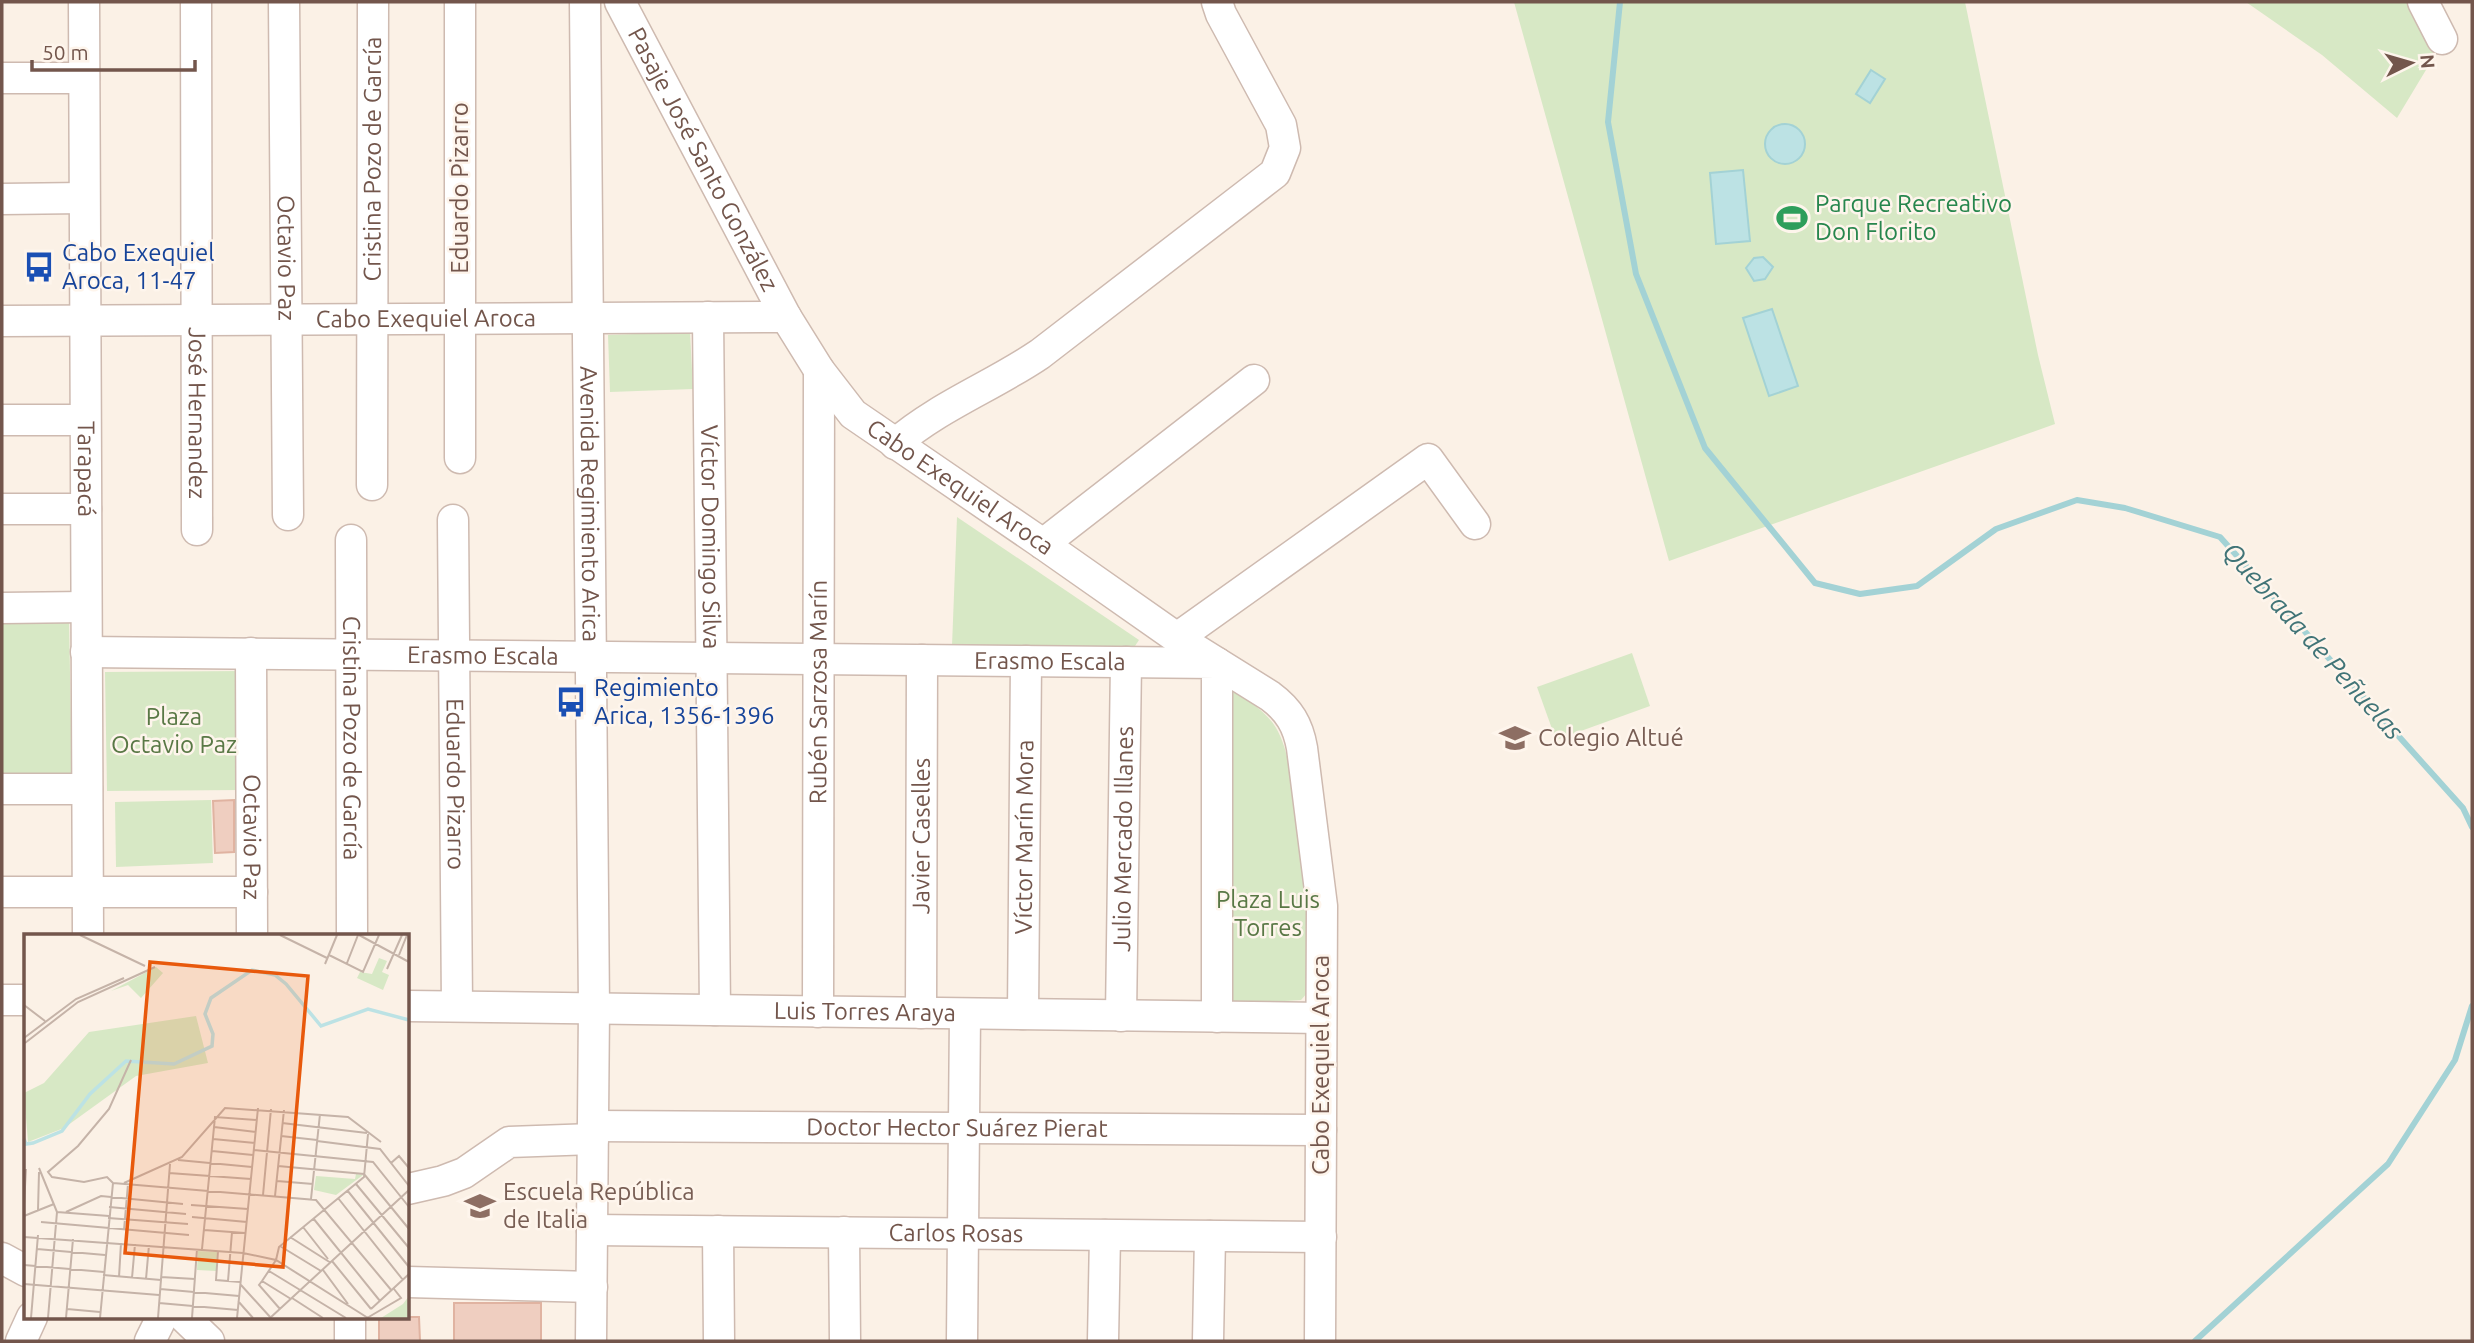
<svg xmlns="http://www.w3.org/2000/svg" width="2474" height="1343" font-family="Ubuntu,sans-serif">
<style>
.green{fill:#d7e8c5}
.water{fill:#bce2e4;stroke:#a3d2d5;stroke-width:2}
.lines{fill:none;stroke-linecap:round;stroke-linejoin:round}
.stream{stroke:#a3d2d5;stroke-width:6}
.building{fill:#efcec0;stroke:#e0b3a1;stroke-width:2}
.minor-casing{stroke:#cebab0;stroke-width:33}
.minor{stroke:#fff;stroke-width:30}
.labels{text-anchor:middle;stroke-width:5;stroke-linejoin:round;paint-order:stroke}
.street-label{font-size:24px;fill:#73564c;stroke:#fef5ec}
.leisure-label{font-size:24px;fill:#27864d;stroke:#fef5ec;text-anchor:start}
.transit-label{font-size:24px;fill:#164399;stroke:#fef5ec;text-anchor:start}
.park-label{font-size:24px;fill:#597845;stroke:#fef5ec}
.education-label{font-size:24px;fill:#785e54;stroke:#fef5ec;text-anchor:start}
.water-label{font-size:26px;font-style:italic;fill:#417477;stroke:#fef5ec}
.inset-river{fill:none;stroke:#bce2e4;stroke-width:3.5}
.inset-road{fill:none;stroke:#c5b3a8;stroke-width:2}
.view{fill:#e8590c;fill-opacity:0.15;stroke:#e8590c;stroke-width:3.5}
.inset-edge{fill:none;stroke:#73564c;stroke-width:3.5}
</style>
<rect width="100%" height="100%" fill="#fbf1e6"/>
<g class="green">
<polygon points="1514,2 1965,2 2038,355 2055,424 1669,561"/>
<polygon points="2246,2 2407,2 2435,55 2397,118 2322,55"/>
<polygon points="690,332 693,389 610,392 608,335"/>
<polygon points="957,517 1139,640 1135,646 952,646"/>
<polygon points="69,620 72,778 2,779 2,621"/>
<polygon points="1632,653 1650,706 1556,740 1537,687"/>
<polygon points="242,671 243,790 107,791 105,672"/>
<path d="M1232 687C1264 714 1278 717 1288 761L1310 911 1308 992 1301 1000 1225 1005Z"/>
<polygon points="211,800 213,863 116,867 115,802"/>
</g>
<g class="water">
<polygon points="1871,70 1885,79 1870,103 1856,94"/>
<circle cx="1785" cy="144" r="20"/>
<polygon points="1743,170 1750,241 1716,244 1710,173"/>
<polygon points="1763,257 1773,267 1765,279 1754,281 1746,268 1754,258"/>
<polygon points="1772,309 1798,386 1769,396 1743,318"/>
</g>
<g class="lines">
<g class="stream">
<polyline points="1620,2 1608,122 1636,274 1705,448 1815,583 1860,594 1917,586 1996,529 2077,500 2125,508 2220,537 2463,808 2472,827"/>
<polyline points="2195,1341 2388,1164 2455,1060 2472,1006"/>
</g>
</g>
<g class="building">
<polygon points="234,800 234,852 215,853 213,801"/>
<rect x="454" y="1303" width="87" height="38"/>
<polygon points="379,1317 419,1317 420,1341 379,1341"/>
</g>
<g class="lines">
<g class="minor-casing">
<g id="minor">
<path id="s1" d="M84 2 88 935"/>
<path id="s2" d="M196 2 197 530"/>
<path id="s3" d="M284 2 288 515"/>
<path id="s4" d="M585 2 594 1008 591 1341"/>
<path id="s5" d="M620 2 786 317 819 370 853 414 1043 544 1177 638 1270 696C1289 710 1298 725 1302 748L1322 906 1320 1341"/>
<polyline points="2423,2 2442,39"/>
<polyline points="2,78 84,78"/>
<polyline points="2,199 84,198"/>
<path id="s6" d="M708 317 715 1010"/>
<path id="s7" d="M2 321 786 317"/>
<polyline points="2,420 85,420"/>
<path d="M895 444C939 406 993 386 1040 354L1275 173 1285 148 1281 125 1221 14 1217 2"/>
<polyline points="460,458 460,2"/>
<path id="s8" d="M372 485 373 2"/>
<polyline points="2,509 86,509"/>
<path id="s9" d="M453 520 457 1006"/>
<path id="s10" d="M351 540 352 935"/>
<polyline points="1043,544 1254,380"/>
<polyline points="2,608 86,607"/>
<polyline points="1177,638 1428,459 1475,524"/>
<path id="s11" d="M86 652 1217 663V1017"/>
<path id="s12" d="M251 653 252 935"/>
<polyline points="2,789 87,789"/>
<polyline points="2,892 252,892"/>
<polyline points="2,1000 26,1000"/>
<path id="s13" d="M408 1006 1321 1018"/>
<path id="s14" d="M818 1012 819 370"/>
<path id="s15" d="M921 1013 922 660"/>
<path id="s16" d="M1023 1014 1026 661"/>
<path id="s17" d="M1121 1016 1126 662"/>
<path id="s18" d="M593 1126 1321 1130"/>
<polyline points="408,1189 443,1181 464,1173 509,1142 593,1139"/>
<path id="s19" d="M592 1230 1321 1237"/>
<polyline points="718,1231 719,1341"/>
<polyline points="844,1232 845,1341"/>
<polyline points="2,1258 26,1271"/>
<polyline points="408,1282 592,1287"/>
<polyline points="184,1317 209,1341"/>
<polyline points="21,1341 32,1317"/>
<polyline points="150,1341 162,1317"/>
<polyline points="350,1341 350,1317"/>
<polyline points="962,1341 965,1014"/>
<polyline points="1103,1341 1105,1235"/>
<polyline points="1208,1341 1210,1236"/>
</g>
</g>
<use href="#minor" class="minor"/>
</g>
<defs>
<g id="stadium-bare" transform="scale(2.415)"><path d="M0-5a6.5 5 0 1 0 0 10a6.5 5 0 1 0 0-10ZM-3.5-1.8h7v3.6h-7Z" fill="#2e9e5b" stroke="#fef5ec" stroke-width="2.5" paint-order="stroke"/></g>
<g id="bus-bare" transform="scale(2.415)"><path d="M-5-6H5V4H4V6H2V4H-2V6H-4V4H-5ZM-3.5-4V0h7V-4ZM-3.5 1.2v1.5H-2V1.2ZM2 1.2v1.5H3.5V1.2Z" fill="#1a4fb4" stroke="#fef5ec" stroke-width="2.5" paint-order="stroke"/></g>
<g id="school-bare" transform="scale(2.415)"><path d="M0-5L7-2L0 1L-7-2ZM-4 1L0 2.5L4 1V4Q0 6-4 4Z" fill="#8d6e63" stroke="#fef5ec" stroke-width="2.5" paint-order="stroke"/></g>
</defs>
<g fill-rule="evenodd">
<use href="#stadium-bare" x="1792" y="218"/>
<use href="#bus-bare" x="39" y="267"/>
<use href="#bus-bare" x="571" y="702"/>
<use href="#school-bare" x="1515" y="738"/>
<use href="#school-bare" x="480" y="1206"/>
</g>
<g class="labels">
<g class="street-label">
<text dy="8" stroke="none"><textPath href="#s8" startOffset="326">Cristina Pozo de García</textPath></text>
<text dy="8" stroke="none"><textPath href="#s5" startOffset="178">Pasaje José Santo González</textPath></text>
<text transform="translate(460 188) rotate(-90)" y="8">Eduardo Pizarro</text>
<text dy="8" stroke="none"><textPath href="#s3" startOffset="256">Octavio Paz</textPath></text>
<text dy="8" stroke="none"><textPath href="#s7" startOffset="424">Cabo Exequiel Aroca</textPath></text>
<text dy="8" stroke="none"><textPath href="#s2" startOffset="411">José Hernandez</textPath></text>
<text dy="8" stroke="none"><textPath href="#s1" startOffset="467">Tarapacá</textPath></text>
<text dy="8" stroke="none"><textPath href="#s5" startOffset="604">Cabo Exequiel Aroca</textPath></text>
<text dy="8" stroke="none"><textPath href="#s4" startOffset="502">Avenida Regimiento Arica</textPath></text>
<text dy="8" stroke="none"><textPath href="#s6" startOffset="220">Víctor Domingo Silva</textPath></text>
<text dy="8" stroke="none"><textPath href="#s11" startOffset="397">Erasmo Escala</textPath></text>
<text dy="8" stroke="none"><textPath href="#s11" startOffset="964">Erasmo Escala</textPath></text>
<text dy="8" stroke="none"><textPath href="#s14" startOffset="320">Rubén Sarzosa Marín</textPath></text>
<text dy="8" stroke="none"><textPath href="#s10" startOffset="198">Cristina Pozo de García</textPath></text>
<text dy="8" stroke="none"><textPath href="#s9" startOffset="264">Eduardo Pizarro</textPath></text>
<text dy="8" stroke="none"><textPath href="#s12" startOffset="184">Octavio Paz</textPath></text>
<text dy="8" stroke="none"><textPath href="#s15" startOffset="177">Javier Caselles</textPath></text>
<text dy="8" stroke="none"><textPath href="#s16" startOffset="177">Víctor Marín Mora</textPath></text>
<text dy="8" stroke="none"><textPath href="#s17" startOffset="177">Julio Mercado Illanes</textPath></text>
<text dy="8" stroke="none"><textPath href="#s13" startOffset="457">Luis Torres Araya</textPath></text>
<text transform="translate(1321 1065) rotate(-90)" y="8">Cabo Exequiel Aroca</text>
<text dy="8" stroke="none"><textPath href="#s18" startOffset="364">Doctor Hector Suárez Pierat</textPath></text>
<text dy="8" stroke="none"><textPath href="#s19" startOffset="364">Carlos Rosas</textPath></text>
</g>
<g class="leisure-label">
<text x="1815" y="212">Parque Recreativo<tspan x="1815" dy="28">Don Florito</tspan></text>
</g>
<g class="transit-label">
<text x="62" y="261">Cabo Exequiel<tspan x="62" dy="28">Aroca, 11-47</tspan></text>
<text x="594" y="696">Regimiento<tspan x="594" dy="28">Arica, 1356-1396</tspan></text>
</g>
<g class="park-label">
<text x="174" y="725">Plaza<tspan x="174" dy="28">Octavio Paz</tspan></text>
<text x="1268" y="908">Plaza Luis<tspan x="1268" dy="28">Torres</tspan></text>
</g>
<g class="education-label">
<text x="1538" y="746">Colegio Altué</text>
<text x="503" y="1200">Escuela República<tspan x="503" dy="28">de Italia</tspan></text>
</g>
<g class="water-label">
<text transform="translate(2313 641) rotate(48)" y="9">Quebrada de Peñuelas</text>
</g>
</g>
<g transform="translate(24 934)">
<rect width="385" height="385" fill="#fbf1e6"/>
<path d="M355 24 363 27 358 38 365 41 359 56 333 44 336 38 348 40ZM132 33 139 39 117 64 104 51 87 57ZM172 82 184 129 112 142 40 194 4 208 0 159 20 149 65 98ZM332 240 339 241 312 261 290 256 292 242 331 245ZM174 317 193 318 192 337 173 336ZM385 362V384H357L379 370Z" fill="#d7e8c5"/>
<path class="inset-river" d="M0 205 2 210 9 209 38 197 66 160 102 127 150 130 188 112 189 100 181 80 187 64 228 36 251 41 262 50 297 92 344 75 385 86"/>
<path class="inset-road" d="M56 1 121 32M256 1 303 24M335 1 385 28M305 21 339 38 355 1M375 21 383 1M323 29 334 1M301 30 313 1M363 35 378 1M0 71 21 87M0 104 52 65 100 44M1 109 54 68 131 33M258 189 343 199M190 193 232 198M257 202 293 206M189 205 231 209M293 207 356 215 385 252M230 216 349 228 385 273M188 217 229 221M154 226 228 233M367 229 375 222 385 234M254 232 340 240 385 295M15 234 33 278 24 384M145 239 227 245M253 247 289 250M89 249 292 266 368 357M89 249 83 243 60 248 28 243 24 238 54 212 85 175 107 126M100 249 158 223 201 174 324 183 357 208M332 250 385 314M323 256 385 333M239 261 247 175M251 262 260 176M314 264 379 346M287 265 296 180M0 270 2 235M167 271 224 275M85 273 162 280M14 276 15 238M33 278 85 282M42 278 77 262 159 270M0 282 30 270M168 283 223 288M84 284 164 290M289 284 356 367M17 288 165 301M279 293 304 325M100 296 104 250M180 296 221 299M0 303 219 319 252 326 344 384M266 303 307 329M256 312 297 337M13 315 81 321M178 315 191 183 233 186M194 317 192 346 216 348M308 327 347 375M0 331 80 338M299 336 324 370M245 337 322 384M79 341 137 346M95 343 97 309M137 343 171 345M108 344 111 310M122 345 125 311M204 347 208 298M238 347 252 326 255 313 340 243 344 200M238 347 235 351 256 375M238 347 267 365M0 350 135 361M217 351 247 384M136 355 215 362M268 364 299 384M214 367 229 384M135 369 214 376M43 375 76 378M347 375 385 340M7 384 14 301M42 384 49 305M76 384 89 249M134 384 146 230M168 384 173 315M213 384 234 174M246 384 385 256M343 384 377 364 370 355"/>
<path class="view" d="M126 28 284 42 259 333 101 319Z"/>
<rect width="385" height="385" class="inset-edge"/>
</g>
<rect width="2474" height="1343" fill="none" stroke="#73564c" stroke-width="7"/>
<g transform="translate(2411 63) rotate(85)" stroke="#fef5ec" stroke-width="5" paint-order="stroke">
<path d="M0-5L12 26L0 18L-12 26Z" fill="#73564c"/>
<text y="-10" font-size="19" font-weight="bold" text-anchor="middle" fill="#73564c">N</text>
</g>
<path d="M32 60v10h163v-10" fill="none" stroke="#73564c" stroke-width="3.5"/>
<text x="42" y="60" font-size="21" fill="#73564c" stroke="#fef5ec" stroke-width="5" paint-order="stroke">50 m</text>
</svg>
